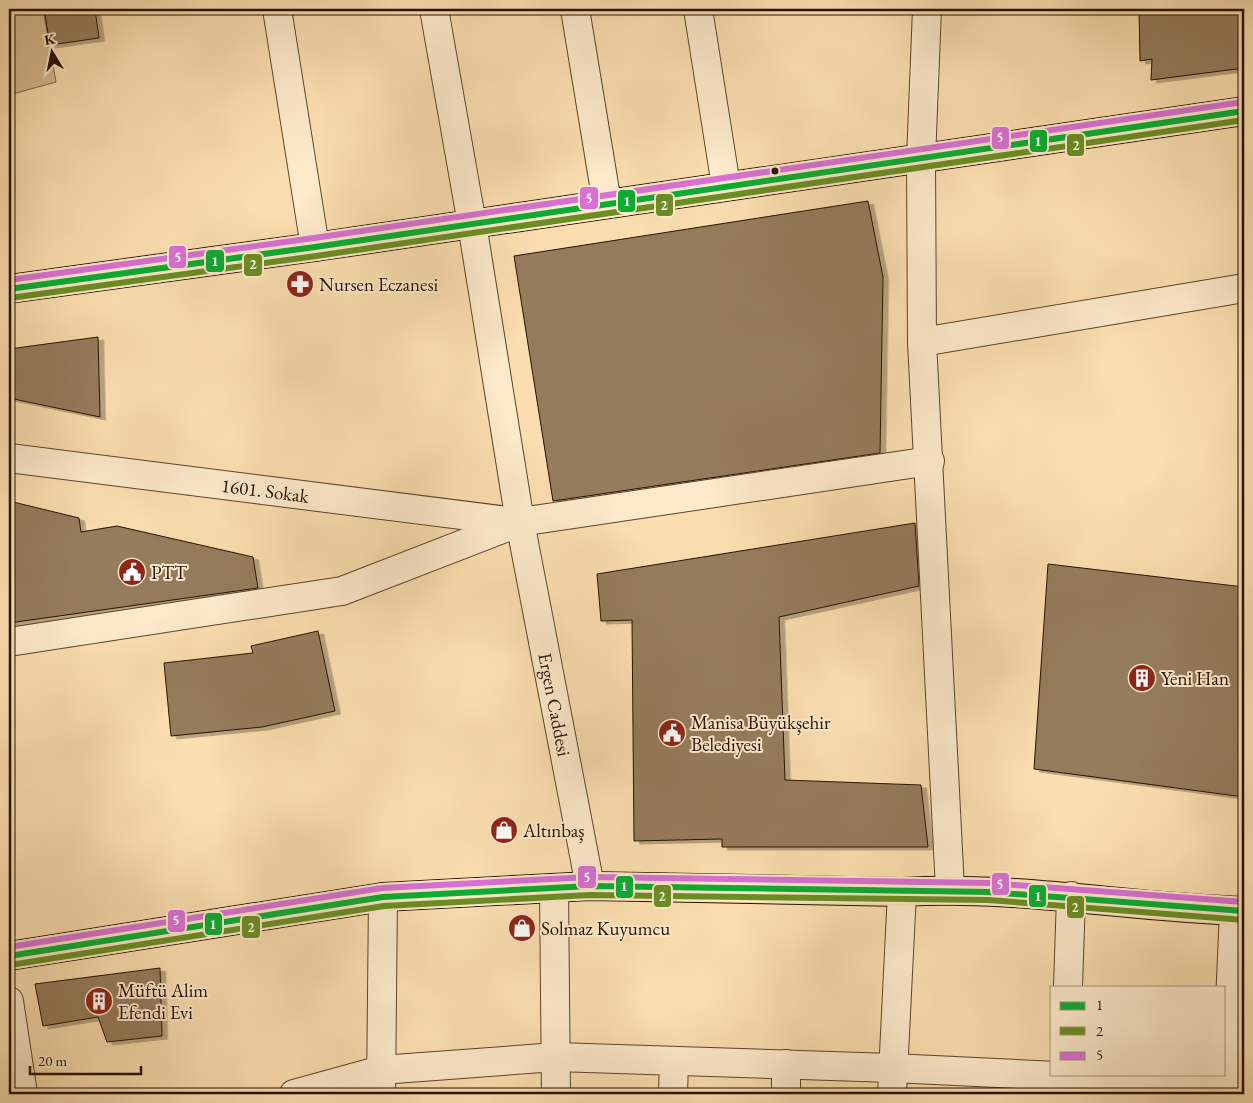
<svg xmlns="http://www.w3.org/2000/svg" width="1253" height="1103" font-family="'EB Garamond',serif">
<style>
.green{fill:#d7bb91;stroke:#7e6649}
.building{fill:#957c5b;stroke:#261101;filter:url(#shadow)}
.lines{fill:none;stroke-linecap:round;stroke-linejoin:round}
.pedestrian-casing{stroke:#5b442c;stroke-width:30}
.minor-casing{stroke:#5b442c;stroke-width:30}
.tertiary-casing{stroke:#5b442c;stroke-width:30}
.primary-casing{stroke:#261101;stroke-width:30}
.pedestrian{stroke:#fceacb;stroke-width:28}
.minor{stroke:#fceacb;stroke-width:28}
.tertiary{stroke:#fceacb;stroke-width:28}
.primary{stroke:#fbdeaf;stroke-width:28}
.bus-1-casing{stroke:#fceacb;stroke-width:10}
.bus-2-casing{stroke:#fceacb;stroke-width:10}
.bus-3-casing{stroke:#fceacb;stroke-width:10}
.bus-1{stroke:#0bac34;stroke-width:6}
.bus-2{stroke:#6b8e23;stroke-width:6}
.bus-3{stroke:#da70d6;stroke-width:6}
.bus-dot{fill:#261101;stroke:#fceacb;stroke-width:2}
.labels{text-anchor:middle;stroke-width:4;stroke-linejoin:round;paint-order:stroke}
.poi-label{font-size:19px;fill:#261101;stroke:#fceacb;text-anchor:start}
.street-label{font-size:19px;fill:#261101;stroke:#fceacb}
.line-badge{stroke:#fceacb;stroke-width:2}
.badge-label{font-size:14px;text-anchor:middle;font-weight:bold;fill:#fff}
</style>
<defs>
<filter id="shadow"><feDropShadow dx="5.5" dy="3" stdDeviation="0" flood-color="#0004"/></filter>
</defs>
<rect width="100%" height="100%" fill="#fbdeaf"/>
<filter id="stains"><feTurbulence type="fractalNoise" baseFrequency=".004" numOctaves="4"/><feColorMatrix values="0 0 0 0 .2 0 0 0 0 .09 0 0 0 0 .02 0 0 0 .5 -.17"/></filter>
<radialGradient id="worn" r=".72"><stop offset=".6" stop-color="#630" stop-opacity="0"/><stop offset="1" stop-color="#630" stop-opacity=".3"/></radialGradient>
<polygon class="green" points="9,9 43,9 56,82 9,95"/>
<g class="building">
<polygon points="44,9 95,9 99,38 50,45"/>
<polygon points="1139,9 1244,9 1244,68 1151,80 1152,59 1140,61"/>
<polygon points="868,201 883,277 880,453 553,501 514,256"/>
<polygon points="98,337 100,417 9,398 9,349"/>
<polygon points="9,501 79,518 81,532 117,526 253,557 258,588 9,623"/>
<polygon points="915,523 919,586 779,617 785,780 921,785 928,847 722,847 722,839 634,841 632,620 601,621 597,574"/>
<polygon points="1048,564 1244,587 1244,797 1034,769"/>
<polygon points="318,631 335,711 262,727 171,736 164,663 253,653 251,646"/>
<polygon points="160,968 162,1036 107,1042 98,1017 43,1026 35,984"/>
</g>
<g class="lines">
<g class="pedestrian-casing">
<g id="pedestrian">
<polyline points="277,9 315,247"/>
<polyline points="575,9 607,203"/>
<polyline points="698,9 726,186"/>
</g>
</g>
<g class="minor-casing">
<g id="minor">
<path id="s1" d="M434 9 472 224 520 522 590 886"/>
<polyline points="922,342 1244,288"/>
<path id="s2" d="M9 458 516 522"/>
<polyline points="9,642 342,591 520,522 930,461"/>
<polyline points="554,889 556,1094"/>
<polyline points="1068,987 1071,896"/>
<polyline points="9,1001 23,1094"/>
<polyline points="294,1094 381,1070 556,1057 892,1068 1244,1085"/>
<polyline points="381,1094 383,897"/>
<polyline points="673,1094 674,1061"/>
<polyline points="786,1094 786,1064"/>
<polyline points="892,1094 902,892"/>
<polyline points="1226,1094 1234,911"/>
</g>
</g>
<g class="tertiary-casing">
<polyline id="tertiary" points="927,9 921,159 922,342 950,889"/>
</g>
<g class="primary-casing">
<g id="primary">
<polyline points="9,289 315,247 1244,111"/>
<path d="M9 956 383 897 590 886 902 892C1017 885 1130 908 1244 911"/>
</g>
</g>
<use href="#pedestrian" class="pedestrian"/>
<use href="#minor" class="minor"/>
<use href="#tertiary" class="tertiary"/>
<use href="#primary" class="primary"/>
<g class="bus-1-casing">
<g id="bus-1">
<polyline points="9,289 315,247 1244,111"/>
<polyline points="9,956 383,897 590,886 988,892 1244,911"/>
</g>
</g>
<g class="bus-2-casing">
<g id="bus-2">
<polyline points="10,298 316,256 1244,120"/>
<polyline points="10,965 384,906 590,895 988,900 1244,920"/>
</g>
</g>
<g class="bus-3-casing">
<g id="bus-3">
<polyline points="9,280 314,238 1243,102"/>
<polyline points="9,947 382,888 590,877 988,883 1244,902"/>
</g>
</g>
<use href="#bus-1" class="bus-1"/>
<use href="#bus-2" class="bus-2"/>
<use href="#bus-3" class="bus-3"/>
</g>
<defs>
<g id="pharmacy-disc" transform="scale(1.4375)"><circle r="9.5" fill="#8f2418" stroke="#fceacb"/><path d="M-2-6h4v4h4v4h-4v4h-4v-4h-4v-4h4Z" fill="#fff"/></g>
<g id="civic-disc" transform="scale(1.4375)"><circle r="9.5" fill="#8f2418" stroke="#fceacb"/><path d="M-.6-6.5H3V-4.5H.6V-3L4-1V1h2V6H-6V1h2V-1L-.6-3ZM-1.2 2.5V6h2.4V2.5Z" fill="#fff"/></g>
<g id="building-disc" transform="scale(1.4375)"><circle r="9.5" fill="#8f2418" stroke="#fceacb"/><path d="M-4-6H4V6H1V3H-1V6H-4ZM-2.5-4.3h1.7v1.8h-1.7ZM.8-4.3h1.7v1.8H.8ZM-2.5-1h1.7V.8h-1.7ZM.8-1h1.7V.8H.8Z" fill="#fff"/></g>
<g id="shop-disc" transform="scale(1.4375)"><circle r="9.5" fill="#8f2418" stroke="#fceacb"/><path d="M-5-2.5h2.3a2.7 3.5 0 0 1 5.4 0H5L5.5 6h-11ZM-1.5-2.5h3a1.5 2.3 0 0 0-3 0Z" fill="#fff"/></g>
</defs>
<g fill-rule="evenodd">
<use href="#pharmacy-disc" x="300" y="284"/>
<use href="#civic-disc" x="132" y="572"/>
<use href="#building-disc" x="1142" y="678"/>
<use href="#civic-disc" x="672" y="733"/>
<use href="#shop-disc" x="504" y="830"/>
<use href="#shop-disc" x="522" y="928"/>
<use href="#building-disc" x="99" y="1001"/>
</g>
<circle class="bus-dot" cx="775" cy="171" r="4.5"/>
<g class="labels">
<g class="poi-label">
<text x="319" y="291">Nursen Eczanesi</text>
<text x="151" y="579">PTT</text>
<text x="1161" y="685">Yeni Han</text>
<text x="691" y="729">Manisa Büyükşehir<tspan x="691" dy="22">Belediyesi</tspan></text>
<text x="523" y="837">Altınbaş</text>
<text x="541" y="935">Solmaz Kuyumcu</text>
<text x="118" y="997">Müftü Alim<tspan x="118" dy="22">Efendi Evi</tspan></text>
</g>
<g class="street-label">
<text dy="7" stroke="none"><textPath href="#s2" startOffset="258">1601. Sokak</textPath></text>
<text dy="7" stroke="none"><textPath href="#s1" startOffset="706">Ergen Caddesi</textPath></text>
</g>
</g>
<g class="line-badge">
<rect x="991" y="126" width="19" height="24" rx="5" fill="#da70d6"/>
<rect x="1029" y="129" width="19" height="24" rx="5" fill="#0bac34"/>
<rect x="1066" y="133" width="19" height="24" rx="5" fill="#6b8e23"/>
<rect x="579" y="186" width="20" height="24" rx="5" fill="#da70d6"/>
<rect x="617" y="189" width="19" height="24" rx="5" fill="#0bac34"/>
<rect x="655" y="193" width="19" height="24" rx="5" fill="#6b8e23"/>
<rect x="168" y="245" width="19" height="24" rx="5" fill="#da70d6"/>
<rect x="205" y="249" width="20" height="24" rx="5" fill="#0bac34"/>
<rect x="243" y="253" width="20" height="24" rx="5" fill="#6b8e23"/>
<rect x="577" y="865" width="20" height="24" rx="5" fill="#da70d6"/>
<rect x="991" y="872" width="19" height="24" rx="5" fill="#da70d6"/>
<rect x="615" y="875" width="19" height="24" rx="5" fill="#0bac34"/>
<rect x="1028" y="884" width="19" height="24" rx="5" fill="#0bac34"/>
<rect x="653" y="884" width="19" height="24" rx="5" fill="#6b8e23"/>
<rect x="1066" y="895" width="19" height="24" rx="5" fill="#6b8e23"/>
<rect x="167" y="909" width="19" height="24" rx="5" fill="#da70d6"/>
<rect x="204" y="912" width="19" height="24" rx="5" fill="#0bac34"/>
<rect x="241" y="915" width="20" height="24" rx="5" fill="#6b8e23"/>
</g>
<g class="badge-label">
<text x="1000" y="142">5</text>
<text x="1038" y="146">1</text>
<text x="1076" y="150">2</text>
<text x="589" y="203">5</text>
<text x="627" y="206">1</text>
<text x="664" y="210">2</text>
<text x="178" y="262">5</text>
<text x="215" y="266">1</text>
<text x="253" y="269">2</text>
<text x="587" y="882">5</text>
<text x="1000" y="889">5</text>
<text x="624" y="891">1</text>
<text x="1038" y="901">1</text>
<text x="662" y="901">2</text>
<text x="1075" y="912">2</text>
<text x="176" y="925">5</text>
<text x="213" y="929">1</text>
<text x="251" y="932">2</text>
</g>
<rect width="1253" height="1103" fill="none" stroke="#fbdeaf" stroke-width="30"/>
<rect x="10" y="10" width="1233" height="1083" fill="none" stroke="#261101" stroke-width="2.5"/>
<rect x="15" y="15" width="1223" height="1073" fill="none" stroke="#261101"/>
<rect x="1050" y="986" width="175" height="90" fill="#fceacb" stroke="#a6937a"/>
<rect x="1060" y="1002" width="25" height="8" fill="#0bac34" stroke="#a6937a"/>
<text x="1096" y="1010" font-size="15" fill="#261101">1</text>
<rect x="1060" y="1027" width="25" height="8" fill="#6b8e23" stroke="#a6937a"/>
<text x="1096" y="1036" font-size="15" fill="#261101">2</text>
<rect x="1060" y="1052" width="25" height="8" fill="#da70d6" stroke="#a6937a"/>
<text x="1096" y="1060" font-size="15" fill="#261101">5</text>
<g transform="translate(52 52) rotate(350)" stroke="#fceacb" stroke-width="4" paint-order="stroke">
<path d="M0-4L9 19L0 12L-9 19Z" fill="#261101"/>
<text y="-8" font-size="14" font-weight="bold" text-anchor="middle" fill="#261101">K</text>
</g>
<path d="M30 1066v8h111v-8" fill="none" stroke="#261101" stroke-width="2.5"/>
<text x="38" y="1066" font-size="15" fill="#261101" stroke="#fceacb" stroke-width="4" paint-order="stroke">20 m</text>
<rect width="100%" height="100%" filter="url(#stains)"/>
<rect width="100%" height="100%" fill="url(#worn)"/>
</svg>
